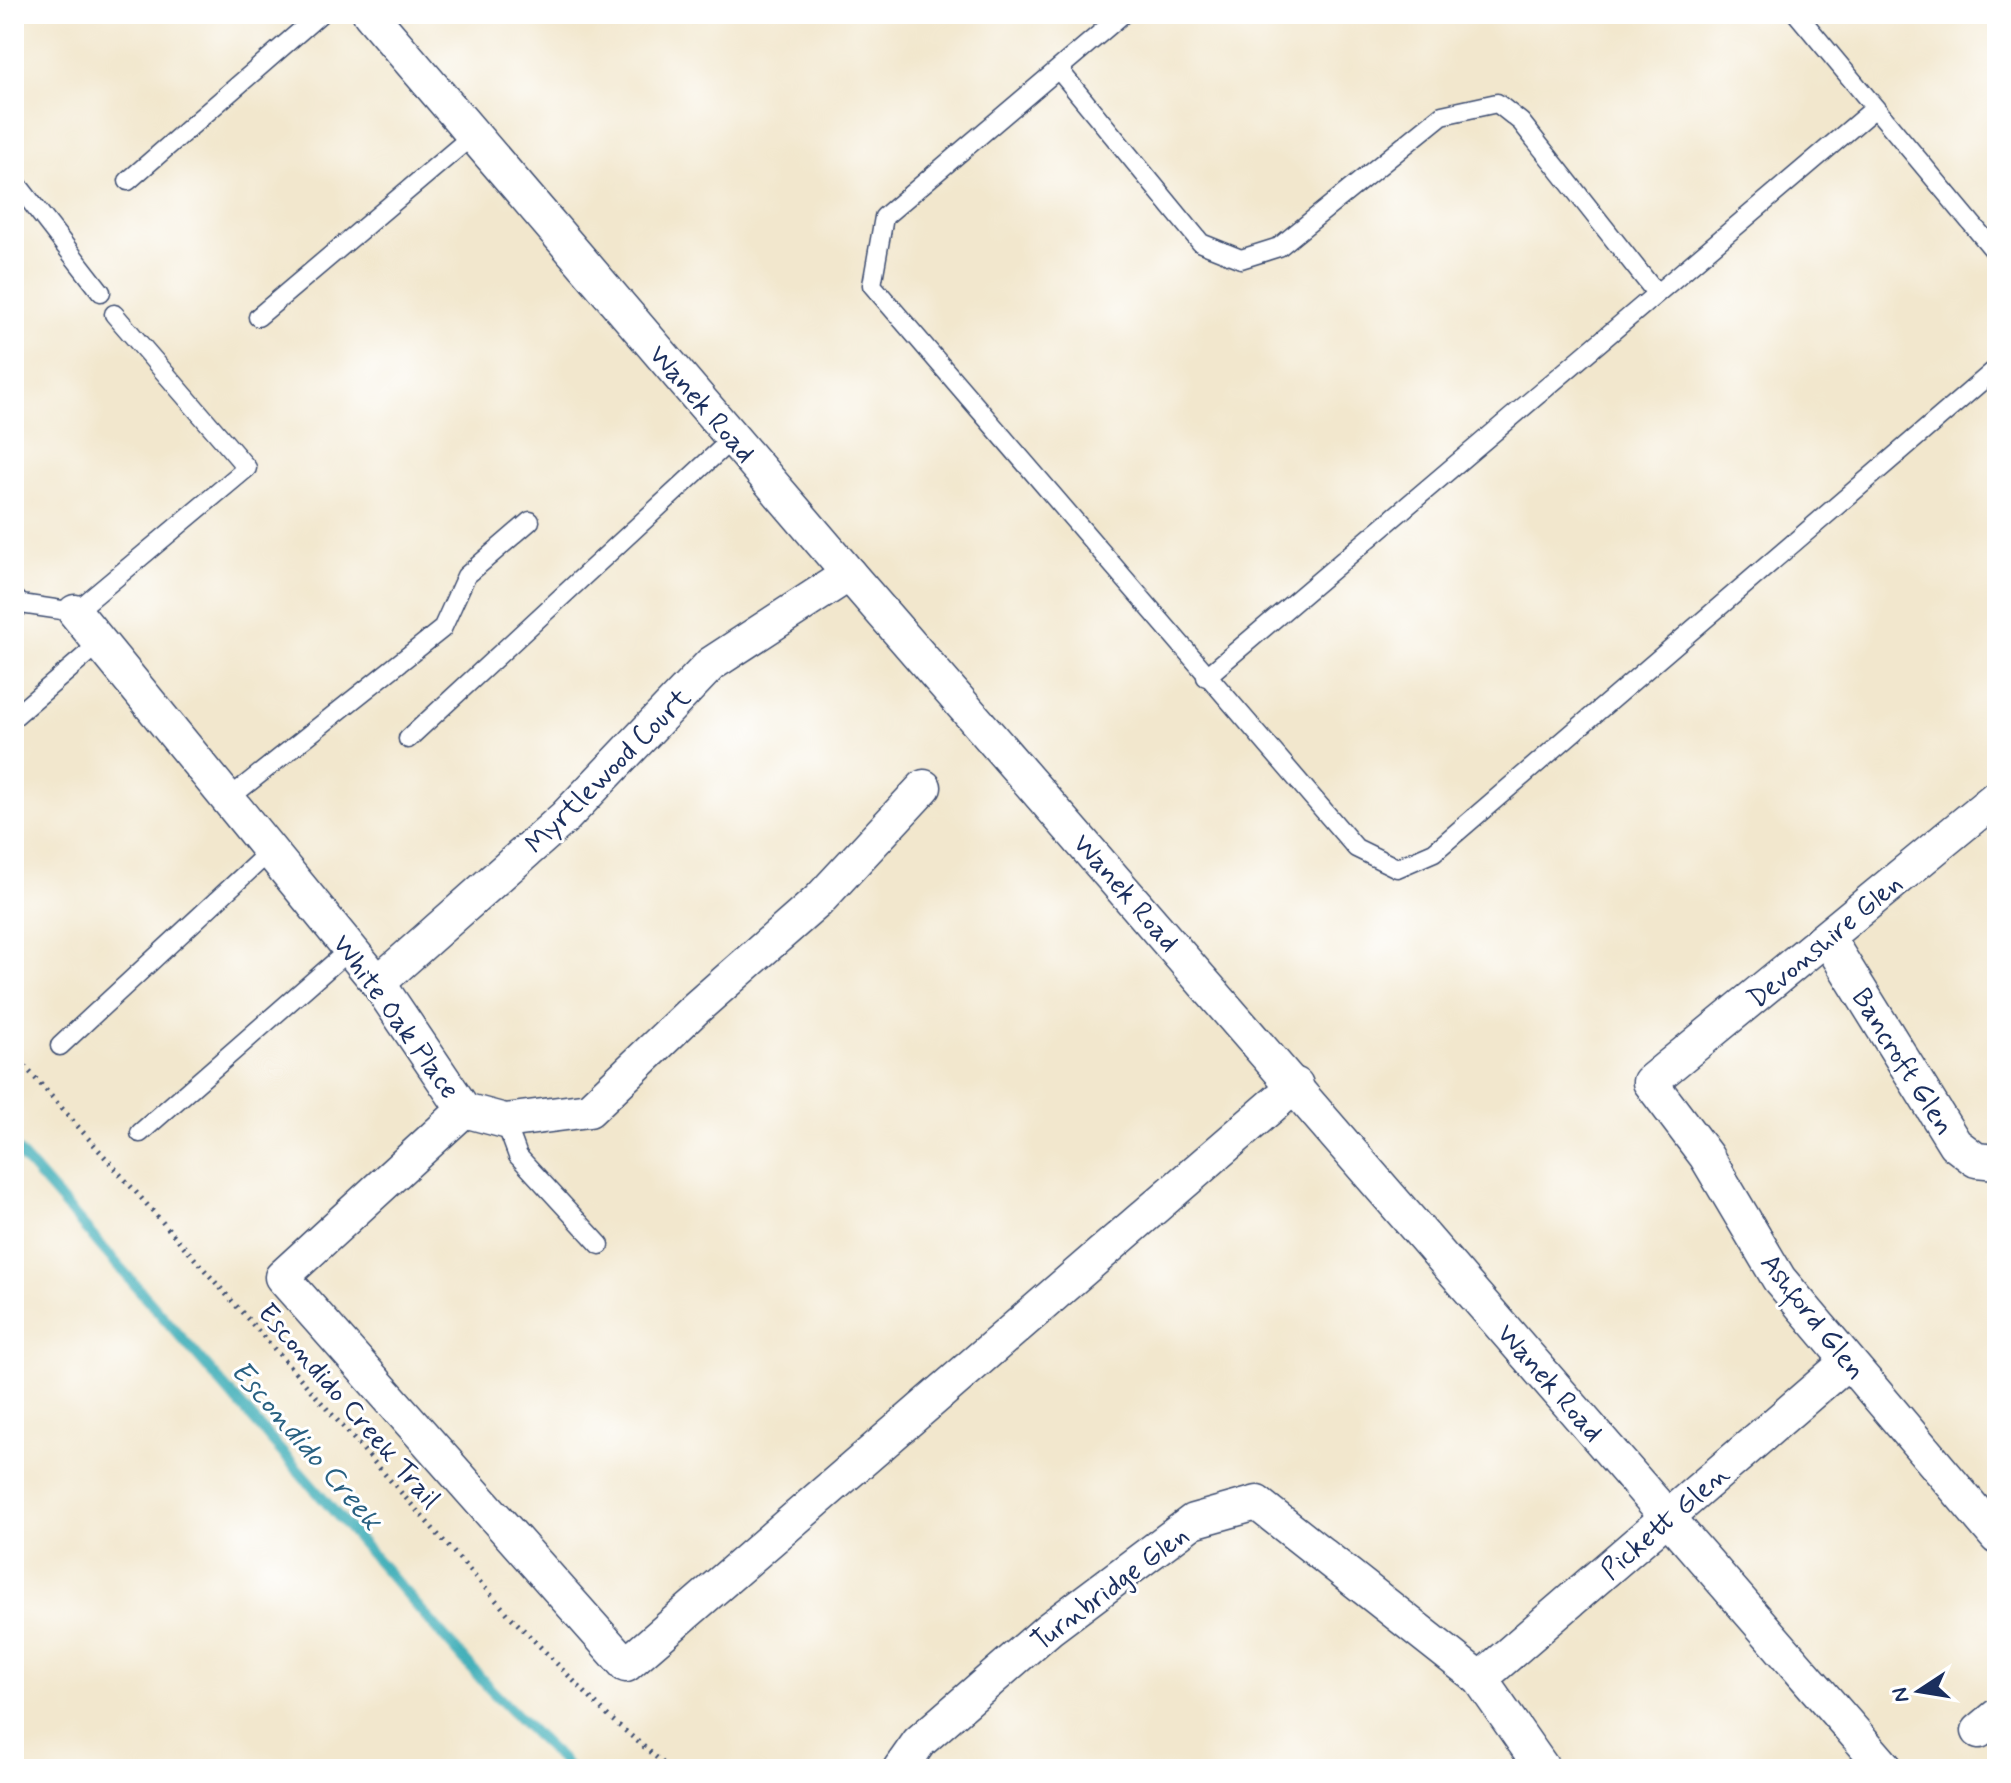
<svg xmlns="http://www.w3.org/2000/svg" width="2011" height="1783" font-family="Mynerve,sans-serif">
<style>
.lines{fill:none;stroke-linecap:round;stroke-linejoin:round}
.stream{stroke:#3dadb7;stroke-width:11}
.lane-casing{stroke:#3b4b6f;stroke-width:21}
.street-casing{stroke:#3b4b6f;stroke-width:37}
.path{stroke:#3b4b6f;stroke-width:5;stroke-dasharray:2 6;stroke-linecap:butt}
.lane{stroke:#fff;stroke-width:18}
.street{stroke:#fff;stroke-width:34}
.labels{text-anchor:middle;stroke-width:6;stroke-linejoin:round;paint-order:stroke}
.street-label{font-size:28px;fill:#1b2f5e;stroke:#fff}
.water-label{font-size:30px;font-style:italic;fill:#296182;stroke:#fff}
</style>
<rect width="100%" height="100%" fill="#fff"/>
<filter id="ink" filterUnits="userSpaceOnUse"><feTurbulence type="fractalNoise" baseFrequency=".0125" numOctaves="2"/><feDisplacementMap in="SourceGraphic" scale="16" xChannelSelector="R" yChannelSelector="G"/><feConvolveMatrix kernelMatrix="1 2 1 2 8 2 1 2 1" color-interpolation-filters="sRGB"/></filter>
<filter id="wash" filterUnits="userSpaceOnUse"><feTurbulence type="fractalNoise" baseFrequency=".006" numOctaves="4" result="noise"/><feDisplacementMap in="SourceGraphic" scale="32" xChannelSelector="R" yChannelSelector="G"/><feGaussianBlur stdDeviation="1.8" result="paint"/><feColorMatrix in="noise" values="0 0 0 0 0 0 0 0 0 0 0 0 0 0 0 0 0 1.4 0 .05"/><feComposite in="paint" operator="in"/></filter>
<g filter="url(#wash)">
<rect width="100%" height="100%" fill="#f2e7cd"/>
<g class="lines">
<polyline class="stream" points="14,1147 490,1689 570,1769"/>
</g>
</g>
<g filter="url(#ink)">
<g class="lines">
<g class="lane-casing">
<g id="lane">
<polyline points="1123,14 884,217 872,285 1356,848 1397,868 1434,852 1997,368"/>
<polyline points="1797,14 1997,254"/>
<polyline points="1059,70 1201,243 1241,259 1279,247 1442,115 1497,103 1521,122 1656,293"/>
<polyline points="14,180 101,292"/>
<polyline points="128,181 320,14"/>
<polyline points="258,317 473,135"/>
<polyline points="14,597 21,604 75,612 247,468 114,314"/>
<polyline points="1206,677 1875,108"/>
<polyline points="14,717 100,643"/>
<polyline points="408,739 733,438"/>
<polyline points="228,799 442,629 466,576 530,521"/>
<polyline points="60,1046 270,851"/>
<polyline points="505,1121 518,1156 600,1245"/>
<polyline points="140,1133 350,949"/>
</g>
</g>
<g class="street-casing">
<g id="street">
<polyline points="370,14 849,574 1886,1769"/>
<polyline points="75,612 378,983 464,1110 505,1121 589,1110 696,1008 818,901 924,787"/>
<polyline points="1997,797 1650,1082 1706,1156 1779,1279 1997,1537"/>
<polyline points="1828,939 1955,1144 1976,1160 1997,1162"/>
<polyline points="378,983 565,817 711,664 849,574"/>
<polyline points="464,1110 282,1277 626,1665 1296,1085"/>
<polyline points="1480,1679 1847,1362"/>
<polyline points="1979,1731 1997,1716"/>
<polyline points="900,1769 919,1742 1049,1629 1193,1521 1257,1503 1480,1679 1543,1769"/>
</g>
</g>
<polyline class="path" points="14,1054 509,1615 609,1717 670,1769"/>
<use href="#lane" class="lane"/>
<use href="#street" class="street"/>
</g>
</g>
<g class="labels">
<g class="street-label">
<text transform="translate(703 403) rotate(49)" y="10">Wanek Road</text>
<text transform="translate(607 770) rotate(-45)" y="10">Myrtlewood Court</text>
<text transform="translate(1127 892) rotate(49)" y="10">Wanek Road</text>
<text transform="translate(1824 940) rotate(-40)" y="10">Devonshire Glen</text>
<text transform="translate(397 1016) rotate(54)" y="10">White Oak Place</text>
<text transform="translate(1904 1061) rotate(58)" y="10">Bancroft Glen</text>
<text transform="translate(1814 1316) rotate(52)" y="10">Ashford Glen</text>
<text transform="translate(1551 1382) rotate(49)" y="10">Wanek Road</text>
<text transform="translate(350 1405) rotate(49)" y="10">Escondido Creek Trail</text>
<text transform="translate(1664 1521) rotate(-41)" y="10">Pickett Glen</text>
<text transform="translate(1109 1587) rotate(-37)" y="10">Turnbridge Glen</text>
</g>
<g class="water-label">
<text transform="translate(307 1445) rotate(49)" y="10">Escondido Creek</text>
</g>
</g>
<rect width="2011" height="1783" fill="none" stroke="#fff" stroke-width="48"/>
<g transform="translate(1919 1691) rotate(258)" stroke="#ffffff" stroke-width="6" paint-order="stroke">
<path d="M0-6L14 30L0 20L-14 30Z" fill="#1b2f5e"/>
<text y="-12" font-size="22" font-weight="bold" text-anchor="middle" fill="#1b2f5e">N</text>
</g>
</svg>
